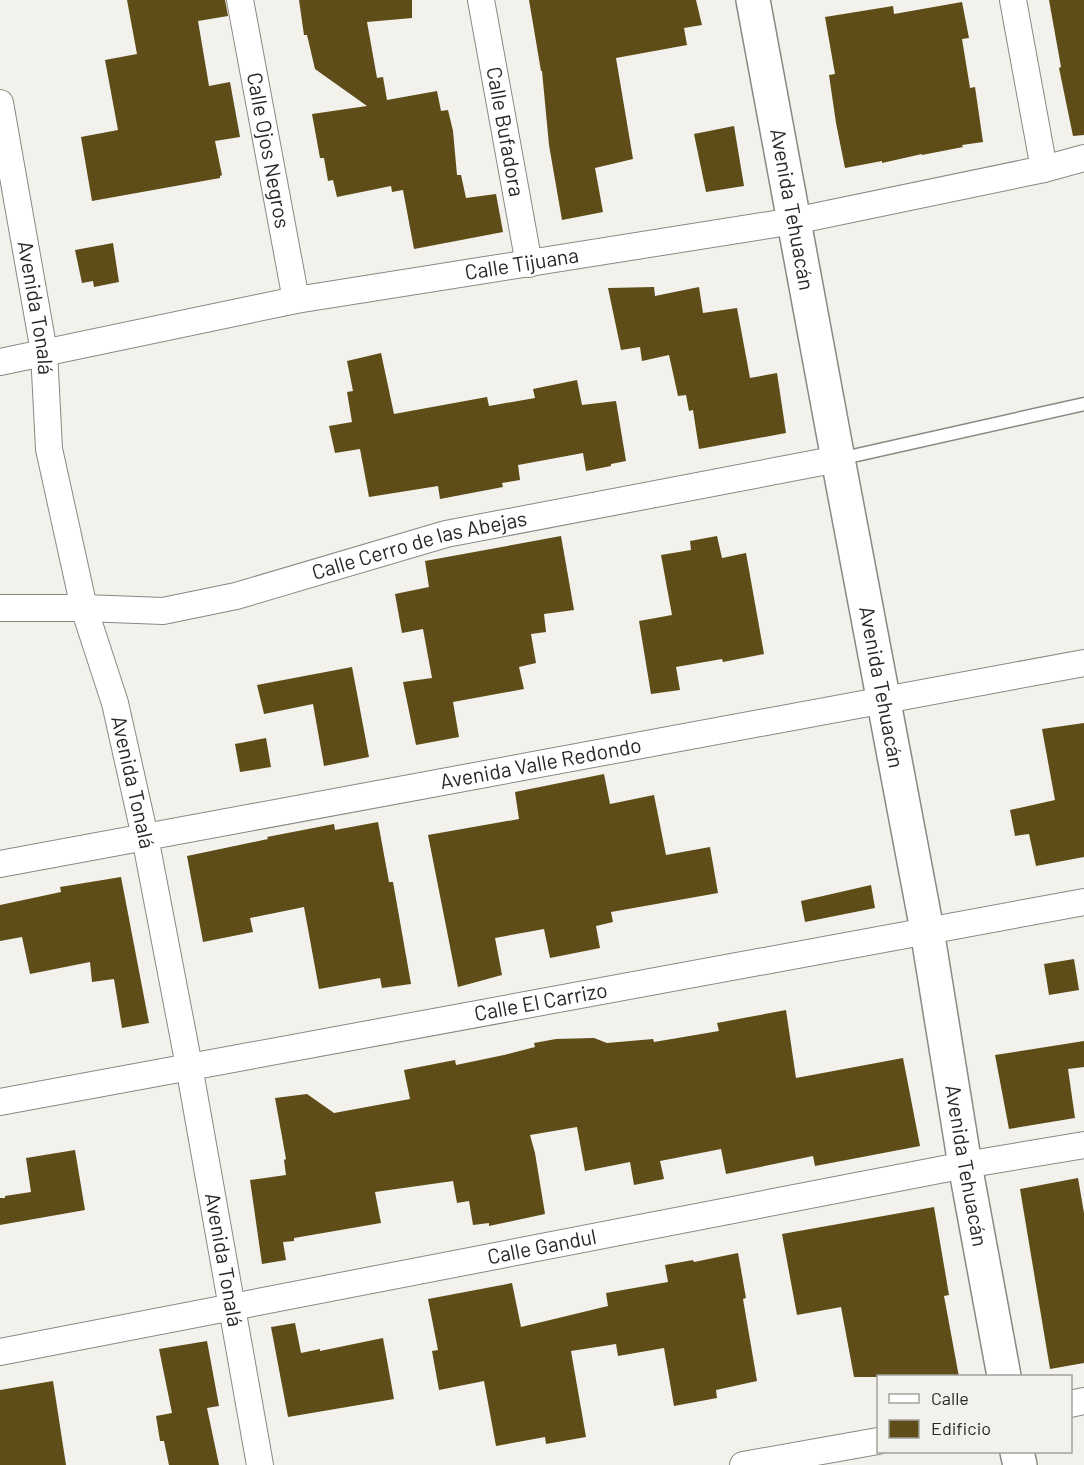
<svg xmlns="http://www.w3.org/2000/svg" width="1084" height="1465" font-family="Barlow,sans-serif">
<style>
.building{fill:#5e4d18}
.lines{fill:none;stroke-linecap:round;stroke-linejoin:round}
.lane-casing{stroke:#8a8883;stroke-width:15}
.street-casing{stroke:#8a8883;stroke-width:28}
.secondary-casing{stroke:#8a8883;stroke-width:36}
.lane{stroke:#fff;stroke-width:12}
.street{stroke:#fff;stroke-width:26}
.secondary{stroke:#fff;stroke-width:33}
.labels{text-anchor:middle;stroke-width:6;stroke-linejoin:round;paint-order:stroke}
.street-label{font-size:21px;fill:#292826;stroke:#f2f1eb}
</style>
<rect width="100%" height="100%" fill="#f2f1eb"/>
<g class="building">
<polygon points="127,0 225,0 228,16 198,21 209,86 230,82 240,137 215,141 222,175 220,176 220,178 92,201 81,137 118,130 105,60 137,54"/>
<polygon points="299,0 412,0 412,18 367,22 377,78 383,77 387,100 437,91 441,111 448,110 453,131 457,175 461,175 466,198 496,194 503,232 414,249 403,190 392,192 391,186 337,197 333,180 328,181 324,158 320,158 312,114 367,106 315,69 307,35 304,35"/>
<polygon points="529,0 696,0 702,25 684,28 687,45 616,58 633,159 595,168 603,212 562,220 549,145 542,71 541,71"/>
<polygon points="1049,0 1084,0 1084,135 1073,136 1059,68 1061,67"/>
<polygon points="962,2 969,38 962,39 970,88 975,87 983,142 962,145 963,147 922,155 922,154 882,163 882,161 845,168 836,123 829,75 835,74 825,17 893,6 894,14"/>
<polygon points="734,126 744,186 706,192 694,134"/>
<polygon points="113,243 119,282 94,287 93,281 82,283 75,250"/>
<polygon points="654,287 655,296 699,287 703,313 737,308 750,378 777,373 786,433 699,449 693,410 689,411 686,395 678,396 669,355 642,361 640,347 621,350 608,288"/>
<polygon points="381,353 394,414 487,397 489,406 535,398 533,389 577,380 582,405 616,401 626,461 611,464 611,466 586,471 583,453 518,465 520,480 502,483 503,487 440,499 438,486 369,497 360,449 335,453 329,426 352,422 347,392 353,391 347,361"/>
<polygon points="561,536 574,610 544,614 546,632 531,634 536,663 519,667 524,689 453,702 459,737 416,745 403,682 432,678 423,629 402,633 395,594 429,587 425,561"/>
<polygon points="717,536 722,558 746,553 764,654 723,662 722,659 676,667 680,690 651,694 639,621 672,615 661,555 691,550 690,541"/>
<polygon points="352,667 369,757 324,766 313,704 264,714 257,685"/>
<polygon points="1084,723 1084,857 1036,866 1029,834 1015,836 1010,810 1055,800 1042,729"/>
<polygon points="266,738 271,767 240,772 235,744"/>
<polygon points="604,774 610,804 654,795 666,855 710,847 718,893 611,912 613,922 596,926 600,948 550,958 544,929 495,938 502,975 458,987 428,835 519,819 515,792"/>
<polygon points="378,822 389,882 393,882 411,984 382,988 380,978 319,989 304,907 250,918 253,932 203,942 187,856 268,839 267,837 334,824 335,830"/>
<polygon points="121,877 149,1023 122,1028 114,979 92,982 90,962 30,974 22,937 0,941 0,905 61,892 60,887"/>
<polygon points="871,885 875,908 805,922 801,901"/>
<polygon points="1074,959 1079,990 1049,995 1044,964"/>
<polygon points="786,1010 796,1078 903,1058 920,1146 815,1166 813,1156 726,1174 721,1149 660,1161 664,1179 634,1185 630,1162 585,1171 577,1127 530,1135 535,1153 545,1214 489,1226 489,1223 473,1225 469,1201 457,1203 453,1181 375,1192 381,1223 294,1238 294,1241 283,1242 286,1260 262,1264 250,1180 286,1175 284,1160 286,1159 275,1098 307,1094 334,1113 410,1099 404,1070 455,1060 456,1065 504,1055 535,1047 534,1043 556,1039 594,1038 607,1043 653,1039 654,1042 719,1031 717,1023"/>
<polygon points="1084,1041 1084,1067 1068,1069 1075,1118 1009,1129 995,1055"/>
<polygon points="75,1150 85,1210 0,1225 0,1198 5,1198 5,1196 31,1192 26,1158"/>
<polygon points="1078,1178 1084,1213 1084,1363 1050,1369 1020,1189"/>
<polygon points="934,1207 949,1295 944,1296 959,1377 854,1377 841,1307 797,1315 782,1234"/>
<polygon points="738,1253 746,1298 743,1299 757,1381 716,1390 717,1398 674,1406 664,1348 618,1356 616,1344 571,1351 586,1437 546,1444 545,1437 496,1446 484,1381 439,1390 432,1351 438,1350 428,1299 512,1283 521,1327 608,1306 606,1293 668,1282 665,1265 693,1260 694,1262"/>
<polygon points="295,1323 301,1353 320,1349 320,1351 383,1338 394,1399 288,1417 271,1327"/>
<polygon points="207,1341 219,1406 207,1408 219,1465 169,1465 164,1441 160,1441 156,1416 172,1413 159,1349"/>
<polygon points="53,1381 66,1465 0,1465 0,1390"/>
</g>
<g class="lines">
<g class="lane-casing">
<polyline id="lane" points="839,459 1084,404"/>
</g>
<g class="street-casing">
<g id="street">
<path id="s1" d="M240 0 296 300"/>
<path id="s2" d="M481 0 529 264"/>
<polyline points="1013,0 1044,169"/>
<path id="s3" d="M0 103 44 352 49 449 84 608 115 703 145 837 189 1066 260 1465"/>
<path id="s4" d="M0 362 296 300 794 221 1044 169 1084 158"/>
<path id="s5" d="M0 608H84L163 611 236 596 446 534 838 459"/>
<path id="s6" d="M0 864 1084 663"/>
<path id="s7" d="M0 1102 1084 902"/>
<path id="s8" d="M0 1352 965 1165 1084 1145"/>
<polyline points="1070,1404 1084,1401"/>
<polyline points="743,1465 878,1441"/>
</g>
</g>
<g class="secondary-casing">
<g id="secondary">
<path id="s9" d="M753 0 838 459 927 930 965 1165 1004 1376"/>
<polyline points="1017,1452 1020,1465"/>
</g>
</g>
<use href="#lane" class="lane"/>
<use href="#street" class="street"/>
<use href="#secondary" class="secondary"/>
</g>
<g class="labels">
<g class="street-label">
<text dy="7" stroke="none"><textPath href="#s2" startOffset="134">Calle Bufadora</textPath></text>
<text dy="7" stroke="none"><textPath href="#s1" startOffset="153">Calle Ojos Negros</textPath></text>
<text dy="7" stroke="none"><textPath href="#s9" startOffset="213">Avenida Tehuacán</textPath></text>
<text dy="7" stroke="none"><textPath href="#s4" startOffset="531">Calle Tijuana</textPath></text>
<text dy="7" stroke="none"><textPath href="#s3" startOffset="208">Avenida Tonalá</textPath></text>
<text dy="7" stroke="none"><textPath href="#s5" startOffset="428">Calle Cerro de las Abejas</textPath></text>
<text dy="7" stroke="none"><textPath href="#s9" startOffset="699">Avenida Tehuacán</textPath></text>
<text dy="7" stroke="none"><textPath href="#s6" startOffset="550">Avenida Valle Redondo</textPath></text>
<text dy="7" stroke="none"><textPath href="#s3" startOffset="694">Avenida Tonalá</textPath></text>
<text dy="7" stroke="none"><textPath href="#s7" startOffset="550">Calle El Carrizo</textPath></text>
<text dy="7" stroke="none"><textPath href="#s9" startOffset="1185">Avenida Tehuacán</textPath></text>
<text dy="7" stroke="none"><textPath href="#s8" startOffset="552">Calle Gandul</textPath></text>
<text dy="7" stroke="none"><textPath href="#s3" startOffset="1180">Avenida Tonalá</textPath></text>
</g>
</g>
<rect x="877" y="1375" width="195" height="78" fill="#f2f1eb" stroke="#a2a19c" stroke-width="1.5"/>
<rect x="889" y="1394" width="30" height="9" fill="#ffffff" stroke="#a2a19c" stroke-width="1.5"/>
<text x="931" y="1405" font-size="18" fill="#292826">Calle</text>
<rect x="889" y="1420" width="30" height="18" fill="#5e4d18" stroke="#a2a19c" stroke-width="1.5"/>
<text x="931" y="1435" font-size="18" fill="#292826">Edificio</text>
</svg>
